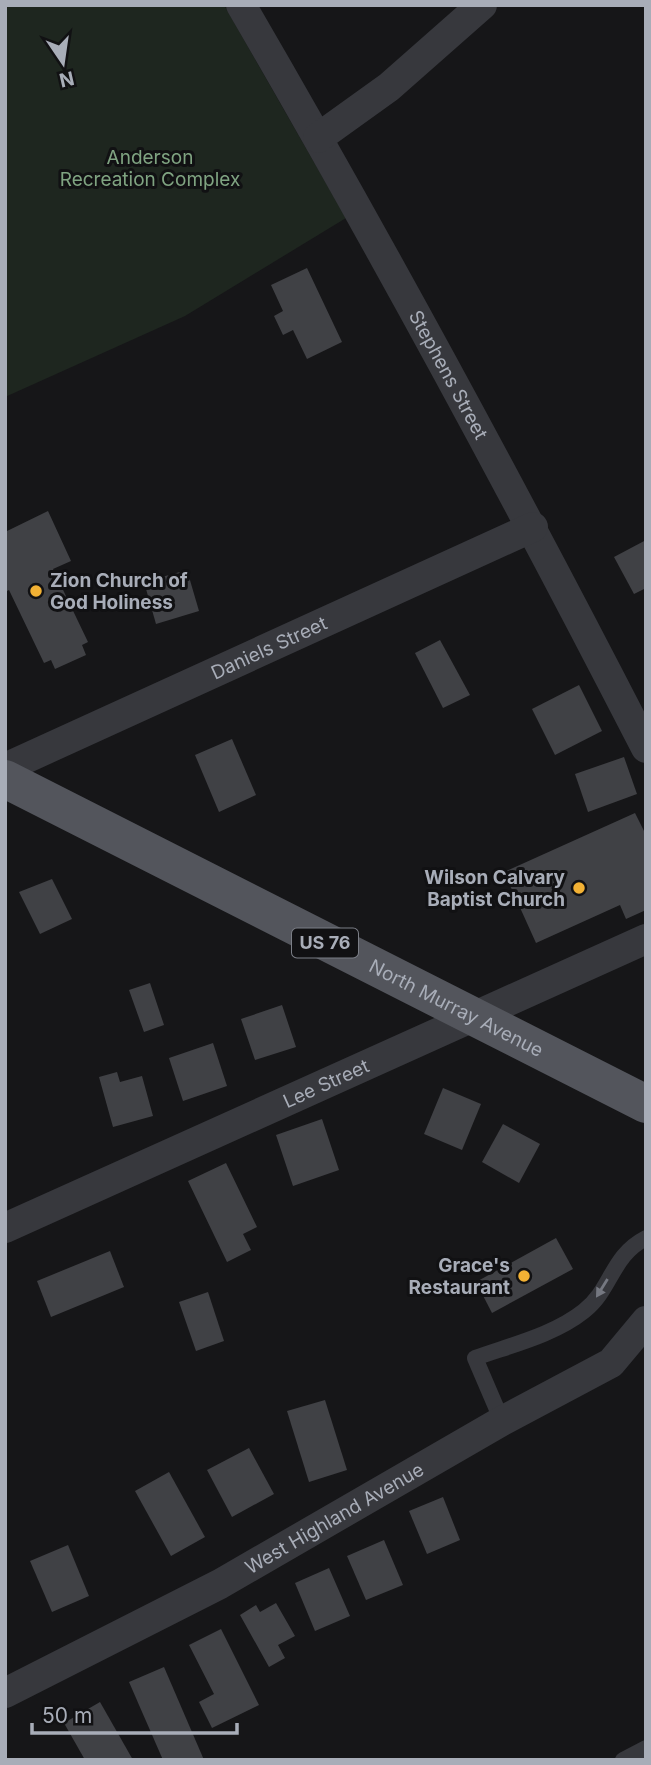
<svg xmlns="http://www.w3.org/2000/svg" width="651" height="1765" font-family="Inter,sans-serif">
<style>
.green{fill:#1e261f}
.building{fill:#404145}
.lines{fill:none;stroke-linecap:round;stroke-linejoin:round}
.service{stroke:#37383d;stroke-width:16}
.minor{stroke:#37383d;stroke-width:30}
.primary{stroke:#53555c;stroke-width:38}
.oneway{fill:#757881}
.poi-dot{fill:#f2b134;stroke:#111113;stroke-width:2.5}
.labels{text-anchor:middle;stroke-width:6;stroke-linejoin:round;paint-order:stroke}
.shield{fill:#111113;stroke:#7b7e86;stroke-width:2}
.shield-label{font-size:18px;font-weight:bold;fill:#a8adb8}
.park-label{font-size:19px;fill:#7fa381;stroke:#111113}
.street-label{font-size:19px;fill:#a8adb8;stroke:#111113}
.poi-label{font-size:19px;font-weight:bold;fill:#a8adb8;stroke:#111113;text-anchor:end}
</style>
<rect width="100%" height="100%" fill="#161618"/>
<polygon class="green" points="5,5 224,5 346,218 185,316 5,397"/>
<g class="building">
<polygon points="307,268 342,342 307,359 293,330 283,335 274,316 283,311 271,285"/>
<polygon points="48,511 71,561 53,569 88,642 82,645 86,655 55,669 51,660 44,663 9,590 5,592 5,532"/>
<polygon points="646,540 646,588 634,594 614,557"/>
<polygon points="187,570 199,611 156,624 144,582"/>
<polygon points="440,640 470,695 443,708 415,653"/>
<polygon points="579,685 602,731 555,755 532,709"/>
<polygon points="232,739 256,795 219,812 195,755"/>
<polygon points="624,757 637,794 588,812 575,774"/>
<polygon points="635,813 646,835 646,910 626,919 620,905 536,943 504,872"/>
<polygon points="52,879 72,919 40,934 19,892"/>
<polygon points="150,983 164,1025 144,1032 129,990"/>
<polygon points="282,1005 296,1047 255,1060 241,1019"/>
<polygon points="213,1043 227,1086 183,1101 169,1058"/>
<polygon points="117,1072 120,1082 142,1076 153,1116 113,1127 99,1077"/>
<polygon points="443,1088 481,1104 462,1150 424,1134"/>
<polygon points="322,1119 339,1170 293,1186 276,1135"/>
<polygon points="503,1124 540,1144 519,1183 482,1162"/>
<polygon points="226,1163 257,1227 243,1234 251,1250 227,1262 188,1181"/>
<polygon points="556,1238 573,1269 492,1313 476,1282"/>
<polygon points="110,1251 124,1287 51,1317 37,1281"/>
<polygon points="208,1292 224,1341 196,1351 179,1302"/>
<polygon points="325,1400 347,1470 309,1482 287,1411"/>
<polygon points="249,1448 274,1494 232,1517 207,1470"/>
<polygon points="169,1472 205,1537 171,1556 135,1491"/>
<polygon points="443,1497 460,1540 427,1554 409,1511"/>
<polygon points="384,1540 403,1585 366,1600 347,1556"/>
<polygon points="68,1545 89,1596 52,1612 30,1561"/>
<polygon points="329,1568 350,1616 315,1631 295,1583"/>
<polygon points="276,1603 295,1636 278,1645 285,1658 269,1667 240,1615 256,1605 260,1612"/>
<polygon points="221,1629 259,1705 212,1728 199,1702 214,1694 189,1645"/>
<polygon points="164,1667 204,1760 163,1760 129,1682"/>
<polygon points="100,1702 133,1760 85,1760 64,1723"/>
</g>
<g class="lines">
<g class="service">
<path d="M502 1421 475 1358C511 1345 554 1335 584 1311 612 1289 611 1256 646 1238"/>
<polyline points="623,1760 646,1748"/>
</g>
<g class="minor">
<path id="s1" d="M241 5C383 249 517 497 646 748"/>
<polyline points="318,138 389,87 482,5"/>
<path id="s2" d="M5 768 533 527"/>
<path id="s3" d="M5 1228 646 939"/>
<path id="s4" d="M5 1693 220 1584 502 1421 611 1363 646 1321"/>
</g>
<path class="primary" id="s5" d="M5 779 646 1104"/>
</g>
<defs><path id="oneway-solid" d="M-6-.8H1V-3.2L6.5 0L1 3.2V.8H-6Z" transform="scale(1.75)"/></defs>
<use class="oneway" href="#oneway-solid" transform="translate(602 1288) rotate(122)"/>
<g class="poi-dot">
<circle cx="36" cy="591" r="7"/>
<circle cx="579" cy="888" r="7"/>
<circle cx="524" cy="1276" r="7"/>
</g>
<g class="labels">
<rect class="shield" x="292" y="928.5" width="66" height="29" rx="5"/>
<g class="shield-label">
<text x="325" y="949">US 76</text>
</g>
<g class="park-label">
<text x="150" y="164">Anderson<tspan x="150" dy="22">Recreation Complex</tspan></text>
</g>
<g class="street-label">
<text dy="7" stroke="none"><textPath href="#s1" startOffset="424">Stephens Street</textPath></text>
<text dy="7" stroke="none"><textPath href="#s2" startOffset="290">Daniels Street</textPath></text>
<text dy="7" stroke="none"><textPath href="#s5" startOffset="506">North Murray Avenue</textPath></text>
<text dy="7" stroke="none"><textPath href="#s3" startOffset="352">Lee Street</textPath></text>
<text dy="7" stroke="none"><textPath href="#s4" startOffset="373">West Highland Avenue</textPath></text>
</g>
<g class="poi-label">
<text x="50" y="587" text-anchor="start">Zion Church of<tspan x="50" dy="22">God Holiness</tspan></text>
<text x="565" y="884">Wilson Calvary<tspan x="565" dy="22">Baptist Church</tspan></text>
<text x="510" y="1272">Grace's<tspan x="510" dy="22">Restaurant</tspan></text>
</g>
</g>
<rect width="651" height="1765" fill="none" stroke="#a8adb8" stroke-width="14"/>
<g transform="translate(63 63) rotate(167)" stroke="#111113" stroke-width="5" paint-order="stroke">
<path d="M0-5L12 26L0 18L-12 26Z" fill="#a8adb8"/>
<text y="-10" font-size="19" font-weight="bold" text-anchor="middle" fill="#a8adb8">N</text>
</g>
<path d="M32 1723v10h205v-10" fill="none" stroke="#a8adb8" stroke-width="3.5"/>
<text x="42" y="1723" font-size="21" fill="#a8adb8" stroke="#111113" stroke-width="5" paint-order="stroke">50 m</text>
</svg>
